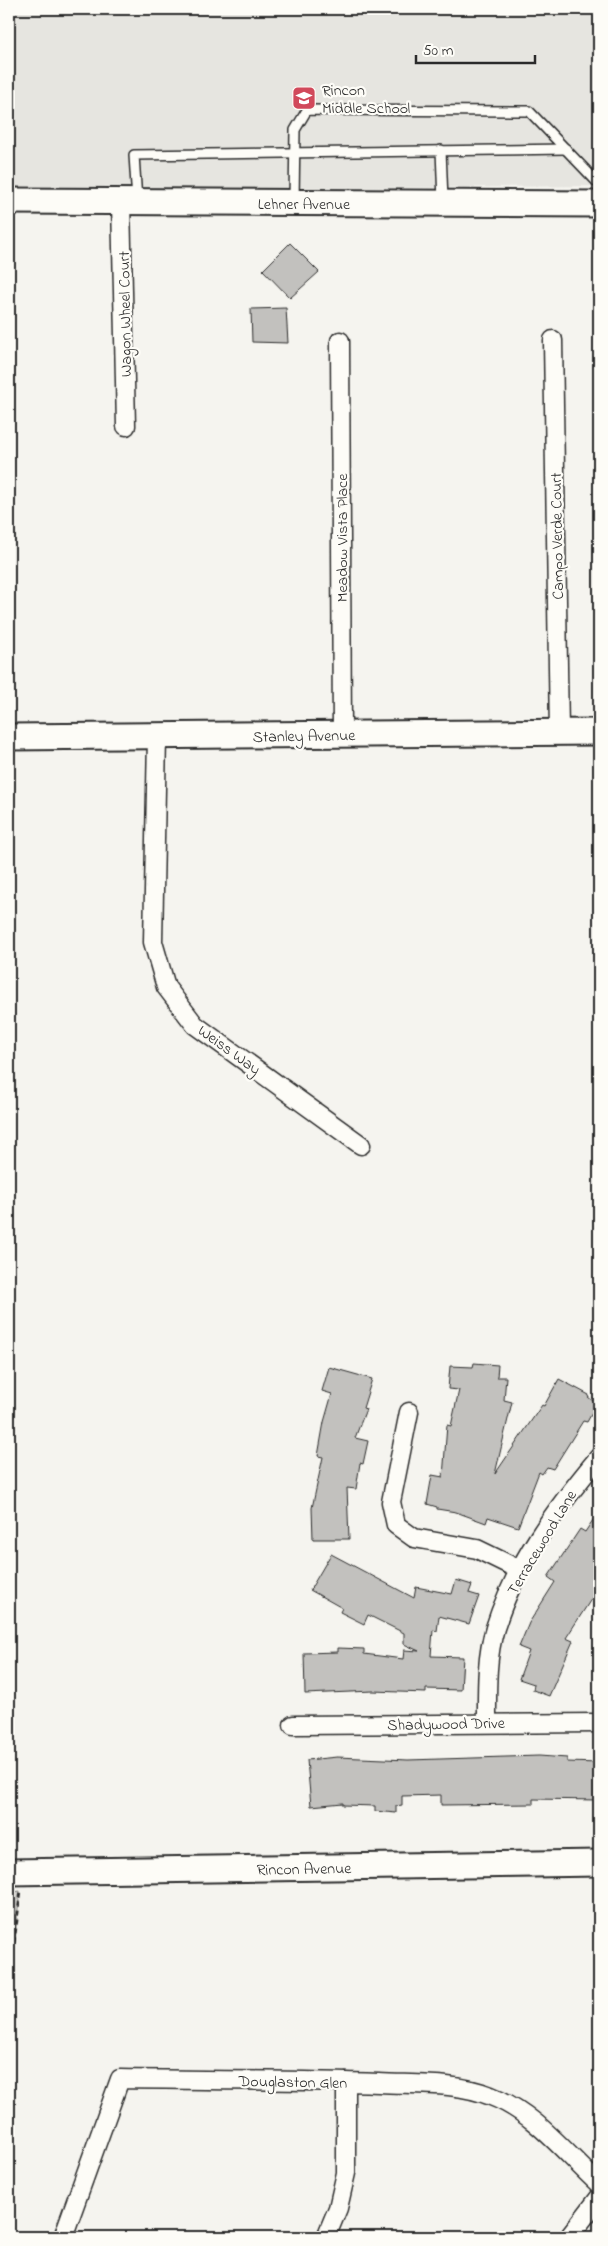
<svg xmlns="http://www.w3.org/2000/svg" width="608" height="2246" font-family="'Indie Flower',sans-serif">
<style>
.built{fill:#e6e5e0}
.green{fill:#d7d6d2;stroke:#81807e}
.building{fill:#c2c1be;stroke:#2b2b2b}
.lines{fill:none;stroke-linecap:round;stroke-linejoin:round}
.lane-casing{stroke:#2b2b2b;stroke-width:12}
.street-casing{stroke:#2b2b2b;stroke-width:21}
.secondary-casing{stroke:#2b2b2b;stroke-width:29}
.path{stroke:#2b2b2b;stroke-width:3;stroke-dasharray:5 4;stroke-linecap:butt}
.lane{stroke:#fdfcf7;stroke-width:9}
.street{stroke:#fdfcf7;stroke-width:18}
.secondary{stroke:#fdfcf7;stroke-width:25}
.labels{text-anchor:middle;stroke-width:4.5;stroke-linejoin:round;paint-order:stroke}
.poi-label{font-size:16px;fill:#2b2b2b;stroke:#fdfcf7;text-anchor:start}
.street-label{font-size:16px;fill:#2b2b2b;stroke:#fdfcf7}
</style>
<rect width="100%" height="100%" fill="#f5f4ef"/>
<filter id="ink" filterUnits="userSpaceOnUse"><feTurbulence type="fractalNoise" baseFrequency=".02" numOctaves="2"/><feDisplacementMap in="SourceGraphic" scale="10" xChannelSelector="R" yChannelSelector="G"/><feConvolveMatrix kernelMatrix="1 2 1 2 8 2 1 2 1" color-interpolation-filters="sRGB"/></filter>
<g filter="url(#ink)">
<polygon class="built" points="9,9 599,9 599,186 9,191"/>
<polygon class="green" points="20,1891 11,1970 9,1978 9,1893"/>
<g class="building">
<polygon points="290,243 319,272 290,298 263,270"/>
<polygon points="286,308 288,343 252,342 251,309"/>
<polygon points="474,1363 498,1365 497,1377 506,1377 504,1400 512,1402 495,1474 542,1405 544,1406 559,1379 589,1395 588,1397 597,1404 587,1422 583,1421 553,1469 547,1467 542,1474 539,1472 518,1527 488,1517 486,1523 456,1512 437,1509 437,1507 427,1504 432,1475 443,1477 447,1425 451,1426 459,1390 448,1389 450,1366 473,1367"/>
<polygon points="329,1367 372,1379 363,1408 366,1409 355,1438 368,1441 363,1464 360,1463 356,1489 347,1488 349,1539 313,1539 312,1508 323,1457 318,1456 324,1422 332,1394 322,1391"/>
<polygon points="599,1511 599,1587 566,1638 573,1641 549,1696 533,1690 534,1684 519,1679 529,1651 519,1647 529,1623 555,1582 548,1577 580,1529 585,1532"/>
<polygon points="331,1554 414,1598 416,1587 452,1594 456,1580 472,1585 469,1593 479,1596 469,1624 439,1616 437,1631 433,1630 431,1656 463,1657 461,1690 426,1689 426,1693 373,1691 305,1694 304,1653 338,1652 338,1648 364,1649 364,1654 403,1659 404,1650 419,1651 404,1644 404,1633 368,1615 364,1624 340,1612 342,1608 310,1590"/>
<polygon points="539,1756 567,1758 567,1762 599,1763 597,1800 533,1799 533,1804 441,1805 441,1795 402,1796 402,1805 396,1806 396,1813 375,1811 375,1806 343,1805 343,1803 311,1806 307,1760 337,1757 408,1760"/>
</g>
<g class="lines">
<g class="lane-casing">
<g id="lane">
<polyline points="441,150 443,201"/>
<polyline points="137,201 134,155 566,149"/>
<polyline points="294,201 295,130 307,110 529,111 599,184"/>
</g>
</g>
<g class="street-casing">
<g id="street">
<polyline points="121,202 126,426"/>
<polyline points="553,340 559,732"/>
<polyline points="340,341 342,735"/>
<polyline points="157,737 153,942 166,987 195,1025 361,1145"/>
<polyline points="409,1412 391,1502 396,1525 414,1538 477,1549 520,1570"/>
<path d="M487 1722C487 1691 486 1658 495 1628 515 1564 557 1507 599 1457"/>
<polyline points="293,1725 599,1723"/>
<path d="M63 2237 120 2079C206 2080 293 2080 379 2083 416 2085 456 2082 491 2096 534 2112 566 2154 599 2184"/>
<polyline points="326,2237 338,2208 346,2173 346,2082"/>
<polyline points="569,2237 599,2198"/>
</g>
</g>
<g class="secondary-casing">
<g id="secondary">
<polyline points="9,201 599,204"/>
<polyline points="9,737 599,732"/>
<polyline points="9,1872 599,1863"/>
</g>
</g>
<polyline class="path" points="9,1978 21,1890"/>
<use href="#lane" class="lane"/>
<use href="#street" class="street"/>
<use href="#secondary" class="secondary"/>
</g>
</g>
<defs>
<g id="school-square" transform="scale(1.25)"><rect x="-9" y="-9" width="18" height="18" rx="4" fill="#d1495b" stroke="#fdfcf7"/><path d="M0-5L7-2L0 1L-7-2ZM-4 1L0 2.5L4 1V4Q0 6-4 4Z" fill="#fff"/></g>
</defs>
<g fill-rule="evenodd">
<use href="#school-square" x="304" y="98"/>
</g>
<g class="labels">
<g class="poi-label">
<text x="322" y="95">Rincon<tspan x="322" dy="18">Middle School</tspan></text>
</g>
<g class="street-label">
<text x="304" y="209">Lehner Avenue</text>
<text transform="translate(124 314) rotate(-91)" y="6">Wagon Wheel Court</text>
<text transform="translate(556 536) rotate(-91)" y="6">Campo Verde Court</text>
<text transform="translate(341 538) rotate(-90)" y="6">Meadow Vista Place</text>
<text transform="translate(304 735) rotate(-1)" y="6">Stanley Avenue</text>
<text transform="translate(230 1049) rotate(36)" y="6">Weiss Way</text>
<text transform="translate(541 1542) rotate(-59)" y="6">Terracewood Lane</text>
<text transform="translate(446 1723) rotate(-1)" y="6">Shadywood Drive</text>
<text transform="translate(304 1868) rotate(-1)" y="6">Rincon Avenue</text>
<text transform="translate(293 2081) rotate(1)" y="6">Douglaston Glen</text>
</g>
</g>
<rect width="608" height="2246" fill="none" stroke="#fdfcf7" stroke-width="30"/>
<rect x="15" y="15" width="578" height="2216" fill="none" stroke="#2b2b2b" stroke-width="2" filter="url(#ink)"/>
<path d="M416 55v8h119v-8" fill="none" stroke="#2b2b2b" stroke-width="2.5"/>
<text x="423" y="55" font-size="15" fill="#2b2b2b" stroke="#fdfcf7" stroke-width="4" paint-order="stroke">50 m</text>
</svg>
